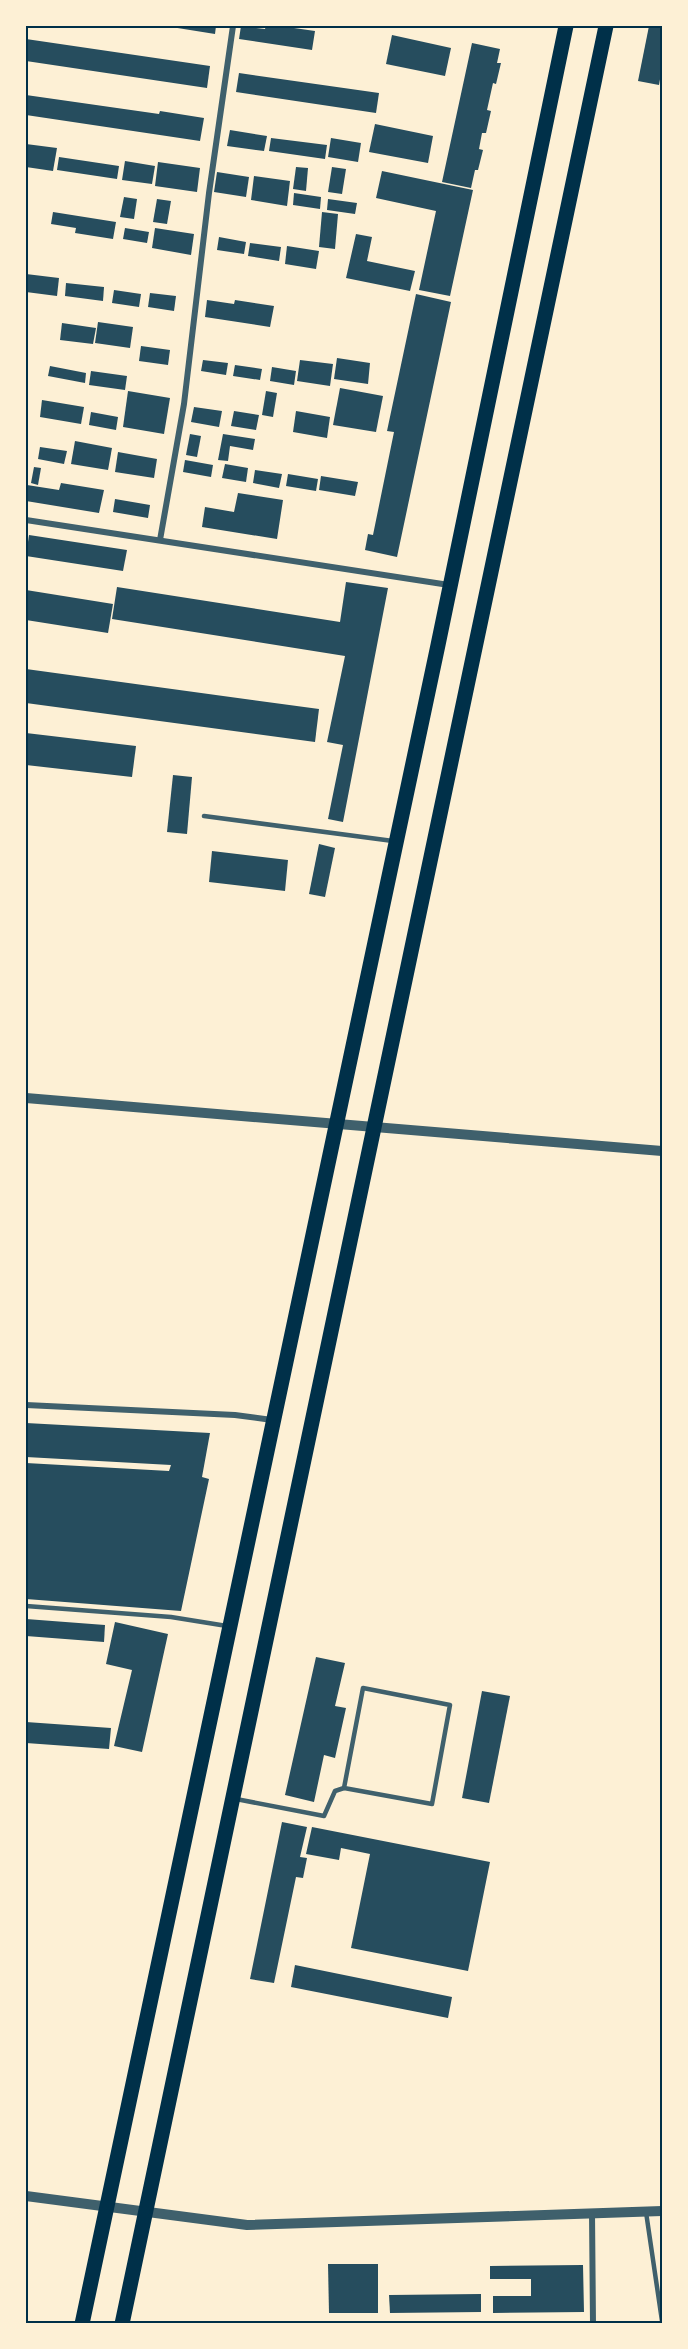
<svg xmlns="http://www.w3.org/2000/svg" width="688" height="2349" font-family="'Open Sans',sans-serif">
<style>
.building{fill:#264d5e}
.lines{fill:none;stroke-linecap:round;stroke-linejoin:round}
.service{stroke:#3f606c;stroke-width:4.5}
.minor{stroke:#3f606c;stroke-width:6}
.tertiary{stroke:#3f606c;stroke-width:10}
.primary{stroke:#003049;stroke-width:15}
.neatline{fill:none;stroke:#003049;stroke-width:2}
</style>
<rect width="100%" height="100%" fill="#fdf0d5"/>
<g class="building">
<polygon points="165,26 216,26 215,34"/>
<polygon points="241,26 265,29 266,26 280,26 315,31 312,50 239,39"/>
<polygon points="649,26 662,26 662,68 659,85 638,81"/>
<polygon points="392,35 451,48 445,76 386,64"/>
<polygon points="26,39 210,66 207,88 26,61"/>
<polygon points="472,43 500,49 497,63 501,63 496,84 493,83 487,110 491,111 486,133 482,133 479,149 483,150 478,170 475,170 471,188 442,182"/>
<polygon points="239,73 379,93 376,113 236,92"/>
<polygon points="26,95 159,114 160,111 204,118 200,141 26,115"/>
<polygon points="375,124 433,136 428,163 369,152"/>
<polygon points="230,130 267,136 264,151 227,146"/>
<polygon points="271,138 327,145 325,159 269,151"/>
<polygon points="331,138 361,143 358,162 328,157"/>
<polygon points="26,144 57,148 53,171 26,167"/>
<polygon points="59,157 119,166 117,179 57,170"/>
<polygon points="125,161 155,166 152,184 122,180"/>
<polygon points="158,162 200,168 197,192 155,186"/>
<polygon points="296,167 308,168 306,191 293,189"/>
<polygon points="332,167 346,169 342,194 328,192"/>
<polygon points="382,171 473,190 450,296 419,290 436,211 376,198"/>
<polygon points="217,172 249,177 246,197 214,192"/>
<polygon points="254,176 290,181 287,206 251,200"/>
<polygon points="294,193 321,197 320,209 293,205"/>
<polygon points="124,197 137,199 134,219 120,217"/>
<polygon points="157,199 171,201 167,224 153,222"/>
<polygon points="328,199 357,203 355,214 327,210"/>
<polygon points="53,212 116,222 113,239 75,233 76,228 51,224"/>
<polygon points="322,212 338,214 335,249 319,247"/>
<polygon points="125,228 149,232 147,243 123,239"/>
<polygon points="155,228 194,234 191,255 152,248"/>
<polygon points="356,234 372,237 367,261 415,271 410,291 346,278"/>
<polygon points="219,237 246,242 244,254 217,250"/>
<polygon points="250,243 281,247 279,261 248,256"/>
<polygon points="287,246 319,251 316,269 285,264"/>
<polygon points="26,274 59,278 57,296 26,292"/>
<polygon points="66,283 104,287 103,301 65,296"/>
<polygon points="114,290 141,294 139,307 112,303"/>
<polygon points="150,293 176,296 174,311 148,307"/>
<polygon points="416,294 451,302 397,557 365,550 368,534 373,535 394,432 387,431"/>
<polygon points="207,300 234,304 235,300 274,306 270,327 205,317"/>
<polygon points="98,322 133,327 130,348 95,343"/>
<polygon points="62,323 96,328 93,344 60,340"/>
<polygon points="141,346 170,350 168,365 139,361"/>
<polygon points="337,358 370,363 368,384 334,379"/>
<polygon points="203,360 228,363 226,375 201,371"/>
<polygon points="300,360 333,364 330,386 297,381"/>
<polygon points="235,365 262,369 260,380 233,376"/>
<polygon points="50,366 86,373 85,383 48,376"/>
<polygon points="272,367 296,371 294,385 270,381"/>
<polygon points="91,371 127,376 125,390 89,385"/>
<polygon points="340,388 383,396 376,432 333,425"/>
<polygon points="128,391 170,398 164,434 123,427"/>
<polygon points="266,391 277,393 273,417 262,415"/>
<polygon points="42,400 84,407 81,424 40,417"/>
<polygon points="194,407 222,411 219,427 191,422"/>
<polygon points="234,411 259,415 256,430 231,426"/>
<polygon points="296,411 330,417 327,438 293,432"/>
<polygon points="91,412 118,417 116,430 89,425"/>
<polygon points="190,434 201,436 197,457 186,455"/>
<polygon points="223,434 255,439 253,450 230,446 228,461 218,460"/>
<polygon points="75,441 112,448 108,470 71,464"/>
<polygon points="40,447 67,451 64,464 38,459"/>
<polygon points="118,452 157,459 154,478 115,472"/>
<polygon points="185,460 213,465 211,477 183,472"/>
<polygon points="225,464 248,468 246,482 222,478"/>
<polygon points="34,467 41,468 38,485 31,483"/>
<polygon points="255,470 282,474 279,488 253,483"/>
<polygon points="288,474 318,479 316,491 286,486"/>
<polygon points="321,476 358,482 355,496 319,490"/>
<polygon points="61,483 104,490 99,513 26,501 27,485 59,490"/>
<polygon points="238,493 283,500 277,539 202,527 205,507 234,512"/>
<polygon points="115,499 150,505 148,518 113,512"/>
<polygon points="29,535 127,550 123,571 26,556"/>
<polygon points="346,582 388,588 343,822 328,819 343,745 327,742 345,656 112,619 117,587 340,622"/>
<polygon points="26,590 113,604 108,633 26,620"/>
<polygon points="26,669 319,709 315,742 26,703"/>
<polygon points="26,733 136,746 132,777 26,765"/>
<polygon points="173,775 192,777 187,834 167,832"/>
<polygon points="319,844 335,848 325,897 309,894"/>
<polygon points="212,851 288,860 285,891 209,882"/>
<polygon points="26,1423 210,1433 202,1477 209,1479 181,1611 26,1599 26,1463 169,1471 171,1465 26,1457"/>
<polygon points="26,1619 105,1625 104,1642 26,1636"/>
<polygon points="115,1622 168,1634 142,1752 114,1746 132,1670 106,1664"/>
<polygon points="316,1657 345,1663 335,1706 346,1708 335,1758 324,1755 314,1802 285,1795"/>
<polygon points="482,1691 510,1696 489,1803 462,1798"/>
<polygon points="26,1722 111,1728 109,1749 26,1743"/>
<polygon points="282,1822 307,1827 300,1857 307,1858 303,1878 296,1877 274,1983 250,1979"/>
<polygon points="312,1827 490,1862 468,1971 351,1948 370,1854 341,1848 339,1860 306,1854"/>
<polygon points="295,1965 452,1997 448,2018 291,1987"/>
<polygon points="328,2264 378,2264 378,2313 329,2313"/>
<polygon points="583,2265 584,2312 493,2313 493,2296 531,2296 531,2279 490,2279 490,2266"/>
<polygon points="481,2294 481,2312 390,2313 389,2295"/>
</g>
<g class="lines">
<g class="service">
<polyline points="204,816 393,841"/>
<polyline points="26,1606 171,1617 227,1626"/>
<polygon points="363,1688 450,1705 432,1804 344,1788"/>
<polyline points="236,1799 324,1816 335,1791 344,1788"/>
<polyline points="646,2212 662,2321"/>
</g>
<g class="minor">
<polyline points="26,520 449,585"/>
<polyline points="160,540 184,404 209,193 233,26"/>
<polyline points="26,1405 235,1415 272,1420"/>
<polyline points="592,2213 593,2324"/>
</g>
<g class="tertiary">
<polyline points="26,1098 662,1151"/>
<polyline points="26,2196 247,2225 662,2211"/>
</g>
<g class="primary">
<polyline points="82,2324 438,645 566,26"/>
<polyline points="122,2324 606,26"/>
</g>
</g>
<rect width="688" height="2349" fill="none" stroke="#fdf0d5" stroke-width="54"/>
<rect x="27" y="27" width="634" height="2295" class="neatline"/>
</svg>
